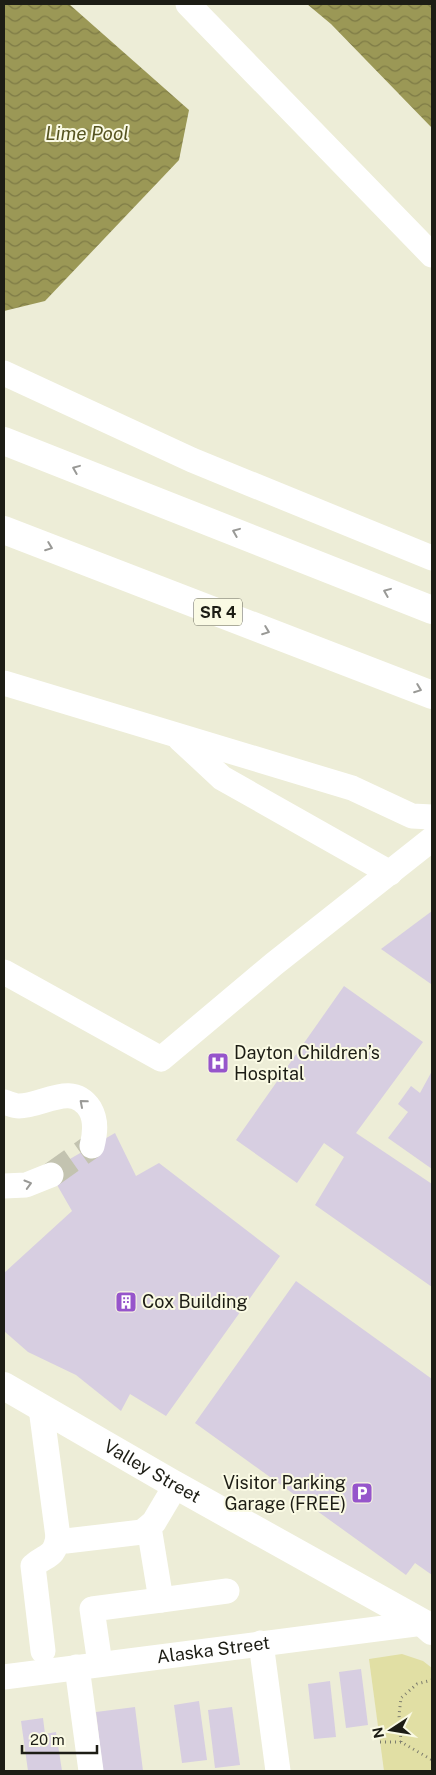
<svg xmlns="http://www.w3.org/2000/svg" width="436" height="1775" font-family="'Public Sans',sans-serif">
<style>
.park{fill:#e1dfa4}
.water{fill:url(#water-waves)}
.building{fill:#d7cee1}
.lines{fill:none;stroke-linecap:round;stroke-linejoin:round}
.minor-tunnel{stroke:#c3c3b0;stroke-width:25;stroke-dasharray:25 12;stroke-linecap:butt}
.path{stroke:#7d7d6e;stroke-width:3;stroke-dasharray:1 4;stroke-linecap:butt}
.minor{stroke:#fff;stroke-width:25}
.major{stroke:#fff;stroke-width:28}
.highway{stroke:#fff;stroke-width:28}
.oneway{stroke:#999996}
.labels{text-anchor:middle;stroke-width:4;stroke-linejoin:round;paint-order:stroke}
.shield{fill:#fafae4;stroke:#5f5f53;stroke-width:1}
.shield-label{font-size:16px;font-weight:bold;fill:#1d1d15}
.poi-label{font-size:18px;fill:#1d1d15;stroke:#fafae4;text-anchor:start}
.street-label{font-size:18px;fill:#1d1d15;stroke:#fafae4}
.water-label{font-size:19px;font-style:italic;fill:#565421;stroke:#fafae4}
</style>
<defs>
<pattern id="water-waves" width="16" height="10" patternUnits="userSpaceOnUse" patternTransform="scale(1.25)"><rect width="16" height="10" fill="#9b9856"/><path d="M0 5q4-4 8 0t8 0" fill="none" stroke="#7e7b46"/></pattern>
</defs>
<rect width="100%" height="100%" fill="#ededd7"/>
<polygon class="park" points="402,1654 423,1661 432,1668 432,1771 384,1771 369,1659"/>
<g class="water">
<polygon points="4,4 69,4 189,110 179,160 45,301 4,311"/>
<polygon points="307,4 432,4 432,128 331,24"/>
</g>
<g class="building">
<polygon points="432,911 432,982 431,984 381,949"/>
<polygon points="344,986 423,1042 356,1133 432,1184 432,1287 315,1205 344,1157 324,1143 297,1183 236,1140"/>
<polygon points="432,1071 432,1169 388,1138 408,1112 398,1104 411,1086 420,1093"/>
<polygon points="115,1133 136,1176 159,1163 280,1256 166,1416 130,1394 121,1411 76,1375 28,1352 4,1331 4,1273 72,1211 49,1171"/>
<polygon points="296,1281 432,1379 432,1575 415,1563 406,1575 195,1423"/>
<polygon points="361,1669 368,1725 346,1728 339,1672"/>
<polygon points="330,1681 336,1737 314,1739 308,1684"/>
<polygon points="199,1701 207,1760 182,1763 174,1705"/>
<polygon points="135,1707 143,1771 103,1771 96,1712"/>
<polygon points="232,1707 240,1765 215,1768 208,1710"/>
<polygon points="43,1718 45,1734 56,1732 62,1771 28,1771 21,1721"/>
</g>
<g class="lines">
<polyline class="minor-tunnel" points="51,1175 92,1146"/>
<g class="path">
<polyline points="380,1742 401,1742 432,1760"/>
<polyline points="401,1742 399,1715 401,1698 417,1684 432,1680"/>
</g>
<g class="minor">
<polyline points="188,4 432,255"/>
<polyline points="4,373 192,460 432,558"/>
<polyline points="4,683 352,788 412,816 432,817"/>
<polyline points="180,739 222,778 390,873"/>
<polyline points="4,972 161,1059 274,964 432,839"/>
<path d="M4 1102C8 1103 14 1106 19 1106 43 1106 72 1081 90 1109 97 1121 95 1134 92 1146"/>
<polyline points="4,1186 26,1185 51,1175"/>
<polyline points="41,1408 58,1537 66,1541 142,1532 154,1522 176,1485"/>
<polyline points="149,1527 161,1600 227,1591"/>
<polyline points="261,1643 278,1771"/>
<path d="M43 1651 33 1566C46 1554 54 1559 58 1537"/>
<polyline points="100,1664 92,1609 161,1600"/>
<polyline points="77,1667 91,1771"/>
<path id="s1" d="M4 1677 423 1623"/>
</g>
<path class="major" id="s2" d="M4 1386 170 1482 423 1623 432 1631"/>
<g class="highway">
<polyline points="4,441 432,610"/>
<polyline points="4,530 432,695"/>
</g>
</g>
<defs><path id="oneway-chevron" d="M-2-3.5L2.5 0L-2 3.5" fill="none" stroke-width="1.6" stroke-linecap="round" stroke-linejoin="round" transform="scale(1.25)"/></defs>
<g class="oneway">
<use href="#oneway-chevron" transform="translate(76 469) rotate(-158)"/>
<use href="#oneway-chevron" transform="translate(236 532) rotate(-158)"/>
<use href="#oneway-chevron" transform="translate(49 547) rotate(21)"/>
<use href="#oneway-chevron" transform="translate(387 592) rotate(-158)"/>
<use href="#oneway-chevron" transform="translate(266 631) rotate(21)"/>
<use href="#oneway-chevron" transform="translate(418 689) rotate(21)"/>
<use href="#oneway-chevron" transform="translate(83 1103) rotate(-139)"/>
<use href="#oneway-chevron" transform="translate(28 1184) rotate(-16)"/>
</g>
<defs>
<g id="hospital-square" transform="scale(1.125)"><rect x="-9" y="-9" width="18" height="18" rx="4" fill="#9655cb" stroke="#fafae4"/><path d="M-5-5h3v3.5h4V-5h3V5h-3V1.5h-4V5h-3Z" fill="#fff"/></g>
<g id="building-square" transform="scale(1.125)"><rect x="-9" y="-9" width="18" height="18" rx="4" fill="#9655cb" stroke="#fafae4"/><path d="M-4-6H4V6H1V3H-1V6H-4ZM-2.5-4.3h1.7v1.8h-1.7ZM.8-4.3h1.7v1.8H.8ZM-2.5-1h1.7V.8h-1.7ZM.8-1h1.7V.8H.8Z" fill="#fff"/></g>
<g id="parking-square" transform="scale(1.125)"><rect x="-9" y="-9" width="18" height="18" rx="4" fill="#9655cb" stroke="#fafae4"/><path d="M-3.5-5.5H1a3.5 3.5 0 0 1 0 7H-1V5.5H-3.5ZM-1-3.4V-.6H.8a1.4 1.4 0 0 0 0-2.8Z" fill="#fff"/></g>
</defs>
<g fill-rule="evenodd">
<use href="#hospital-square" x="218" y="1063"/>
<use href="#building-square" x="126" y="1302"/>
<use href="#parking-square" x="362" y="1493"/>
</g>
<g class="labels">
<rect class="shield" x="194" y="598.5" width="48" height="27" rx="4"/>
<g class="shield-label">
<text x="218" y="618">SR 4</text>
</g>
<g class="poi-label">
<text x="234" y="1059">Dayton Children’s<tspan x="234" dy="21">Hospital</tspan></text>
<text x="142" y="1308">Cox Building</text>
<text x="346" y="1489" text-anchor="end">Visitor Parking<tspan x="346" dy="21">Garage (FREE)</tspan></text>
</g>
<g class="street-label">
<text dy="6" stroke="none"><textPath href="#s2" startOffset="171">Valley Street</textPath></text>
<text dy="6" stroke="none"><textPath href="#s1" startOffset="211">Alaska Street</textPath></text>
</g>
<g class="water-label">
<text x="87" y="140">Lime Pool</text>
</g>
</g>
<rect width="436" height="1775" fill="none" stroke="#1d1d15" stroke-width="10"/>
<g transform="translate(391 1730) rotate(258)" stroke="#fafae4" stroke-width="4" paint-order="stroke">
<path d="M0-4L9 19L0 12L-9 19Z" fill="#1d1d15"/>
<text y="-8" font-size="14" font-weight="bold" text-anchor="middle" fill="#1d1d15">N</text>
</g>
<path d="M22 1745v8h75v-8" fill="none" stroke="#1d1d15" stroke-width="2.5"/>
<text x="30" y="1745" font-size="15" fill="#1d1d15" stroke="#fafae4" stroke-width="4" paint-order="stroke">20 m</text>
</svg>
